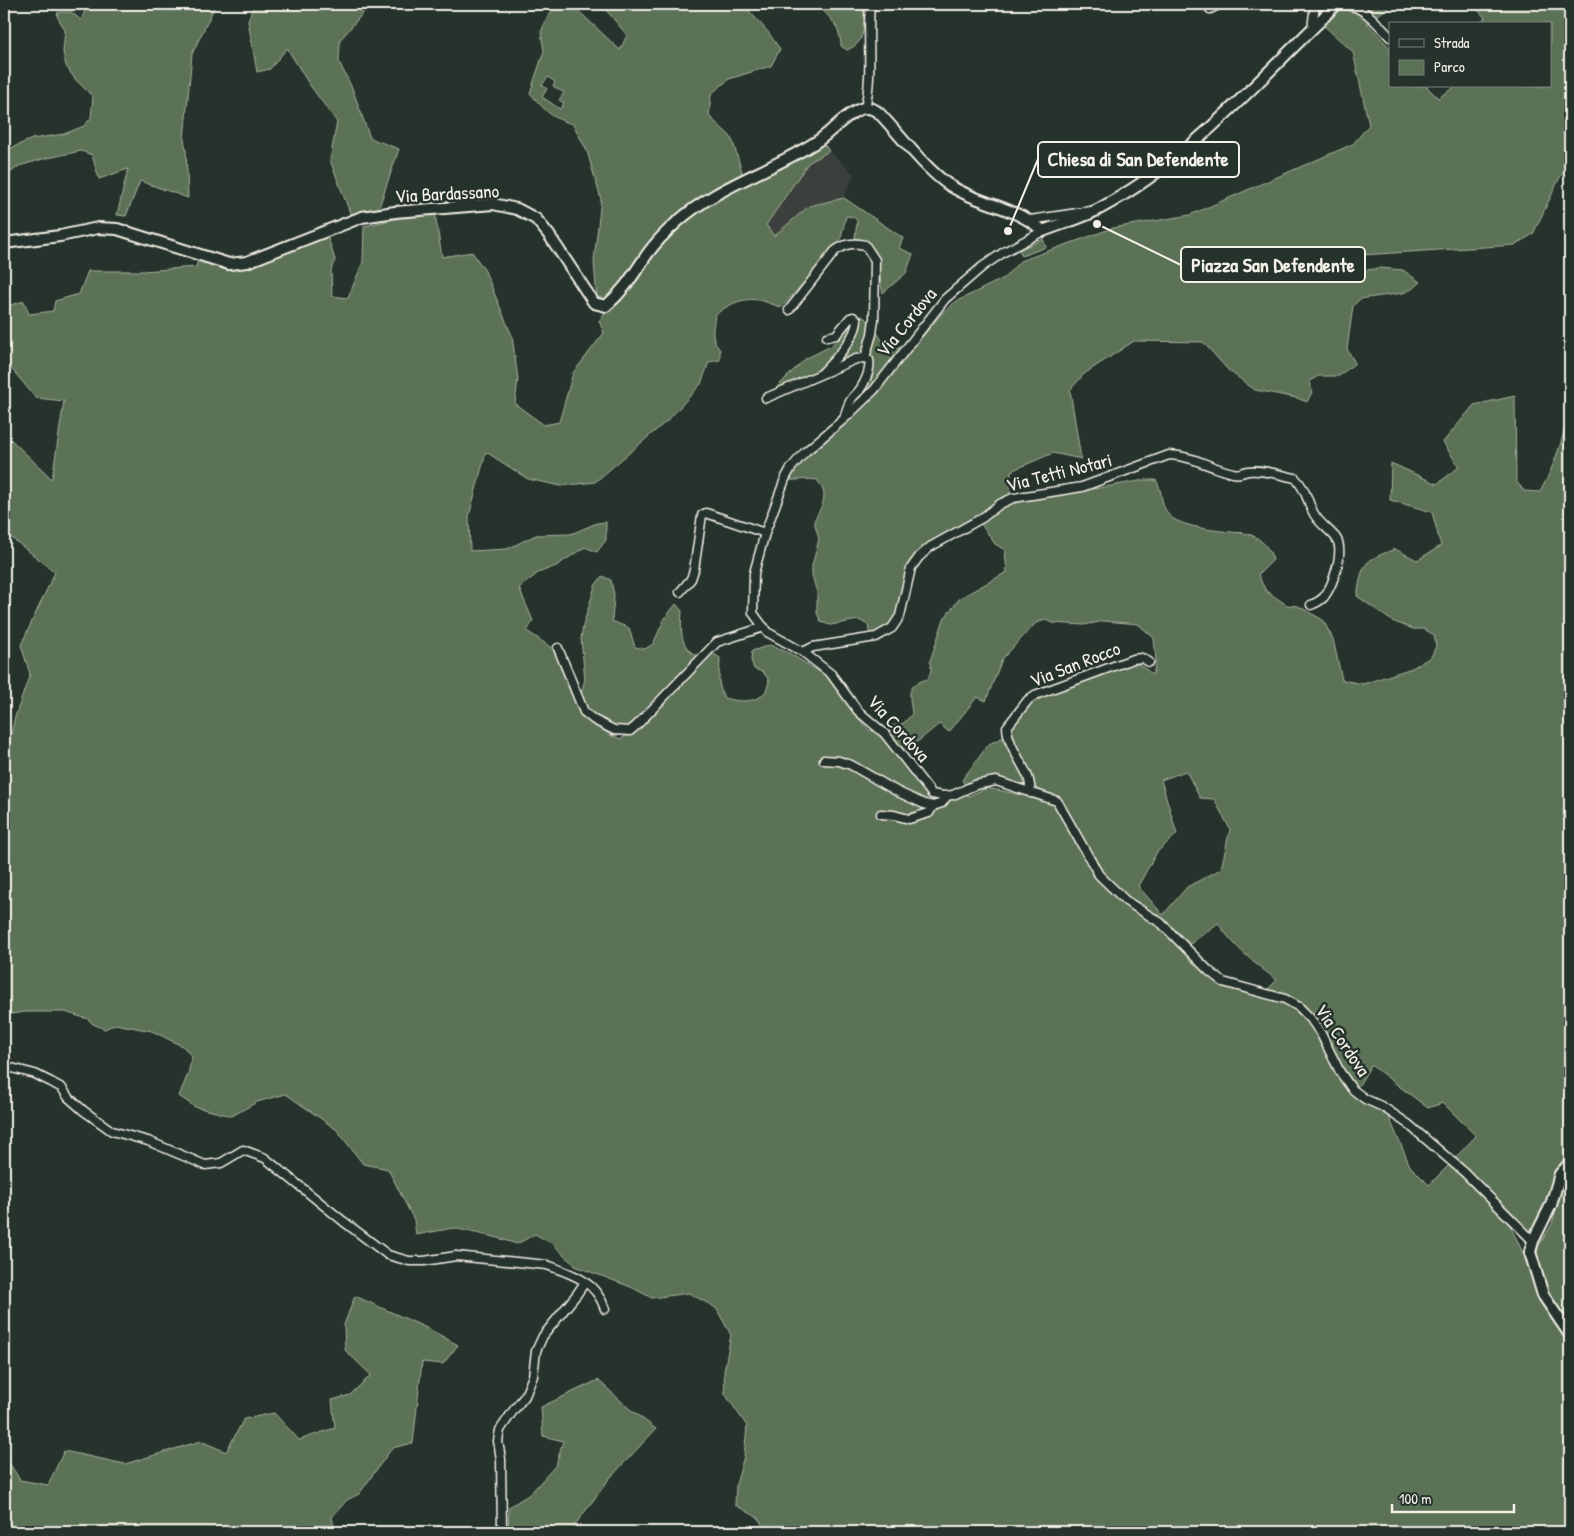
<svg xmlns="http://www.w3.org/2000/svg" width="1574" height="1536" font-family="'Patrick Hand',sans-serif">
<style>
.built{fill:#3a403d}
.green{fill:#5c7256;stroke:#a8b29f;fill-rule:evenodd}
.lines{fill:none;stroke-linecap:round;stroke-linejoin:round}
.street-casing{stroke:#f4f1e8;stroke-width:11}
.secondary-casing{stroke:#f4f1e8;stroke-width:14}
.street{stroke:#26332d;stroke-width:8}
.secondary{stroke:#26332d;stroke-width:10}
.labels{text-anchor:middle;stroke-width:5;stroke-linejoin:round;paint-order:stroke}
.street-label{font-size:19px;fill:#f4f1e8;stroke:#26332d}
.leader{fill:none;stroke:#f4f1e8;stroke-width:2}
.callout-dot{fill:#f4f1e8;stroke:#26332d;stroke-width:2}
.callout{fill:#26332d;stroke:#f4f1e8;stroke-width:2}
.callout-label{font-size:20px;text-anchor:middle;font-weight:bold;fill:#f4f1e8}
</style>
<rect width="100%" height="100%" fill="#26332d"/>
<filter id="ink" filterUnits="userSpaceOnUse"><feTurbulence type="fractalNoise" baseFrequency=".02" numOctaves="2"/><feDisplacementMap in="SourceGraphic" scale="10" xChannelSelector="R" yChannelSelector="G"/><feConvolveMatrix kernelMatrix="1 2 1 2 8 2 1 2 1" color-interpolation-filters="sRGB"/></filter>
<g filter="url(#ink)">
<polygon class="built" points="829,151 854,174 844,198 809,206 774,236 766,225 808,163"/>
<g class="green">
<polygon points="88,4 216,4 192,54 184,139 186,150 188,198 140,181 126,216 117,215 128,169 99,179 92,155 81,151 43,159 19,166 4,178 4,151 32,139 64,134 84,126 91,118 93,97 75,79 66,66 63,52 65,30 57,16 58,12 71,12 81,20"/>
<polygon points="254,4 360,4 363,13 340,40 339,62 352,88 370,138 399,149 377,213 352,218 330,160 337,122 309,84 287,48 270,69 257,72 248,21"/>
<path d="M571 4 620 50 627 35 601 4H743L768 32 780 49 771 66 729 79 711 94 709 116 730 136 733 142 742 172 740 180 676 220 618 293 604 304 597 300 594 261 601 199 587 151 573 124C550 118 545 110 530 93L544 51 541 32 548 16 559 6ZM548 77 555 82 553 86 564 93 559 100 564 103 560 109 542 97 547 89 542 85Z"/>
<path d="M817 4H864C863 23 868 42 847 50L841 46C840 24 830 19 817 4Z"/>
<path d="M1346 4H1405L1389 7 1367 23 1390 48V86H1426L1438 98 1456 86H1550V24H1477L1485 18 1473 4H1570V168L1560 177 1533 234 1515 245 1363 255 1326 262 1318 267 1316 277 1381 268 1403 270 1420 282 1412 289 1403 293 1360 299 1353 306 1347 349 1355 363 1339 376H1318L1310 381 1312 392 1307 402 1297 398 1255 390 1228 370 1203 342 1134 341 1084 374 1070 390 1081 459 1053 453 1011 471 1010 498 917 556 898 616 891 627 870 636 868 625 859 620 830 625 821 622 817 613V593L812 575V566L819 539 814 521C822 505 830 496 817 480 807 478 798 481 787 480L798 464 808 453 827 440 877 391 942 313 957 301 1004 278 1020 261 1113 228 1190 215 1353 144 1369 125 1353 52 1322 24 1338 8Z"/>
<path d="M822 141 829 151 808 163 766 225 774 236 809 206 844 198 903 238 899 248 913 254 906 273 883 293C876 270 887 246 855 238L857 221 854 217 846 216 840 242 782 307C775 306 770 303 763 301 744 296 729 304 715 315 713 330 710 337 720 350V360L709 362 701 384 668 420 595 482 561 486 528 479 486 452 469 516 470 551 507 549 536 535 571 534 597 523 606 522V540L597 552 585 547 556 566 538 573 519 588 533 621 527 631 553 649 579 713 610 735 621 739 629 734 708 653H712L720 658C720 675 716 681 724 698 743 703 767 704 769 680L763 672 754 669 751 660 752 651 770 645 789 653 828 677 840 690 856 716 870 731 878 729 930 795 966 793 968 796 987 788 1017 794 1022 785 993 778 965 785 962 780 989 744 1004 737 1010 740 1008 728 1028 701 1133 662 1142 666 1153 675 1156 660 1154 638 1138 624 1104 621 1084 625 1053 623 1046 620 1036 623 1002 659 986 701 977 697 949 732 939 724 905 752 884 728 904 723 912 714C910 695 904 685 928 679L931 670 930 661 944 619 960 598 1007 572 1005 550 995 544 979 521 1010 504 1059 493H1070L1145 480H1156C1164 493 1159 507 1172 518 1185 527 1216 531 1232 532 1236 533 1240 532 1244 533 1258 535 1270 547 1273 560L1258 575 1266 591 1287 605 1298 606 1323 620 1333 639 1342 680 1363 684 1412 668 1431 657 1436 646 1434 635 1424 629H1413L1392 621 1357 596C1363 562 1363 561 1395 549L1417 560 1441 546 1432 512 1390 500 1391 463 1437 484 1459 467 1443 442 1474 405 1515 396 1516 481 1524 491 1540 492C1556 463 1563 438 1570 406V1158L1539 1227 1531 1232 1524 1228 1514 1214 1454 1159 1476 1136 1443 1103 1428 1108 1371 1065 1356 1090 1353 1087 1316 1021 1266 991 1277 980C1255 964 1233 946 1218 923L1189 945 1188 947 1163 921 1136 901 1209 977 1222 985 1245 992 1286 1004 1307 1019 1336 1073 1359 1100 1388 1115 1410 1166 1429 1185 1449 1165 1507 1219 1523 1253 1536 1290 1556 1324 1570 1344V1532H765L759 1518 735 1505 736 1485 744 1456 747 1426 725 1394 724 1371 731 1335 716 1308 689 1293 652 1298 631 1287 575 1266 553 1244 535 1234 517 1244 494 1237 453 1228 416 1235 414 1220 388 1169 363 1164 337 1130 286 1094 257 1102 232 1116 195 1107 179 1096 188 1074 192 1057 184 1047 152 1031 115 1024 105 1029 93 1024 88 1019 65 1012H25L4 1015V763L15 717 30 674 21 645 55 572 4 532V433L52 479 64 401 36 398 4 360V307L24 301 29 314 53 311 55 301 79 294 88 271H143L196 267 198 260 233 270 247 266 327 235 335 260 331 271 332 296 348 298 363 262 364 226 404 217 435 214 442 257 472 252 485 271 512 336 518 379 515 404 544 425 559 422 573 373 604 333 599 321C621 288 649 250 679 224 718 190 776 165 822 141ZM1186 771 1200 798 1214 799 1230 829 1221 869 1187 887 1163 915 1138 886 1157 852 1177 834 1161 780Z"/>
<polygon points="1043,239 1046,247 1022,256 1019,250"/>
<path d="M862 316C874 324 878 337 888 347L901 348 872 389 851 409 852 403 866 388 874 372 871 359 868 357 773 391 805 359 831 346 844 332Z"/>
<path d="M602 576 611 580 614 595 612 621 629 628 635 647 645 649 653 644 665 618 676 604 682 611C681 628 679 645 695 655L702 654 637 722C634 724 630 728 627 729 617 732 595 716 586 711L581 694 585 679 581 639 583 626 595 586Z"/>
<polygon points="1570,1173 1570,1328 1554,1302 1543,1278 1537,1257 1538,1247 1552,1224 1561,1189"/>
<polygon points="355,1296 429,1329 458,1345 443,1364 422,1362 413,1443 392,1448 359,1494 347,1500 332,1517 335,1532 4,1532 4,1463 10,1464 20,1480 48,1485 64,1451 125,1464 201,1441 226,1452 244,1419 274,1413 299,1440 335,1428 332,1400 350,1395 371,1375 345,1350 344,1325"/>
<polygon points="598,1380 631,1410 656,1429 609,1479 575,1525 575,1532 508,1532 509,1507 530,1494 556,1465 563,1441 543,1436 541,1407"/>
</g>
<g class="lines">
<g class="street-casing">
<g id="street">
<path d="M1334 5C1363 3 1372 18 1390 37"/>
<polyline points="1210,9 1220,4"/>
<polyline points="1312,29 1315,4"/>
<path d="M865 108C873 74 867 38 870 4"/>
<polyline points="1030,220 1091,211"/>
<polyline points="1043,231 1004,252 982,267 945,299 874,390 844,419 805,452 791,468 785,479 765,533 754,573 753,613 767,632 803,652 831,674 858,711 885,734 932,794 942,796 953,795 975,785 996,781 1057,801 1099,875 1126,901 1161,923 1209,971 1223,982 1285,999 1299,1007 1310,1018 1321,1034 1340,1072 1352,1089 1365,1099 1383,1107 1408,1124 1464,1172 1533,1241"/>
<path d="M789 310 835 251C845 244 853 242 865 245L875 260 874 319 872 334 865 358"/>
<path d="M822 373C834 361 857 337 857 320L853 317 850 318 836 335 827 337"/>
<path d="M766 398 856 359 865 358 869 360C871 369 865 383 859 391 856 394 853 396 851 400 847 406 846 412 844 419"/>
<polyline points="680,592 691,579 694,570 702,515 706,513 765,533"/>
<polyline points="558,648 584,712 594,720 614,730 630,731 637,725 717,642 764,627"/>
<path d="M803 652 813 647 876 637 892 628 900 616 911 568 919 557 930 547 982 518 1000 504 1013 498 1082 487 1169 455C1194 456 1210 468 1233 473 1239 475 1242 472 1248 471 1262 469 1281 475 1295 478 1305 487 1307 500 1313 512 1318 523 1329 529 1336 538 1345 551 1333 585 1324 597 1321 600 1316 603 1311 605"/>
<polyline points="824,760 839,761 851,765 898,792 924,804 933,806 942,803 947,796"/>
<path d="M1031 793C1030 787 1030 782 1028 777 1021 760 1008 746 1007 727L1028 700 1035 695 1133 659 1142 658 1149 662"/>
<polyline points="881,814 894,815 909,819 929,813 933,806"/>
<path d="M4 1066 35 1074 51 1082 62 1088 68 1097 84 1111 112 1131 148 1141 205 1165 221 1163 243 1150 265 1158 343 1221 388 1255 409 1261H424L456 1256 547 1265C572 1274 596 1281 605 1309"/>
<polyline points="502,1532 501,1459 498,1441 500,1430 513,1411 525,1396 533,1376 536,1351 543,1336 577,1294 585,1282"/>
</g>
</g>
<g class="secondary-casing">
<g id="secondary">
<path d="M4 243 60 236 98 228 117 229 229 264 247 262 362 217 395 212 493 204 517 209 536 219 549 235 594 303 606 306C625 290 634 273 648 253 656 242 667 231 677 222 717 186 771 171 816 142 831 133 842 117 858 110 866 106 873 108 879 113 901 136 921 164 946 183 976 204 1016 206 1043 231 1061 224 1082 218 1099 209 1185 163 1249 90 1318 23L1336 4"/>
<polyline points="1570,1163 1560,1174 1551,1205 1533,1241 1530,1252 1543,1295 1570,1335"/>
</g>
</g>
<use href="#street" class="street"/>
<use href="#secondary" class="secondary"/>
</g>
</g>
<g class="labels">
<g class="street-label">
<text transform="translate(447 193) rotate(-3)" y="7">Via Bardassano</text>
<text transform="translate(906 322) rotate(-51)" y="7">Via Cordova</text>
<text transform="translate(1059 472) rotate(-14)" y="7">Via Tetti Notari</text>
<text transform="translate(1075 664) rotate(-21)" y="7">Via San Rocco</text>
<text transform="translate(899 728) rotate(48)" y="7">Via Cordova</text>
<text transform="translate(1343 1040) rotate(56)" y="7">Via Cordova</text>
</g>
</g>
<path class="leader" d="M1008 231L1038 159M1097 224L1181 265"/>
<g class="callout-dot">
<circle cx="1008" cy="231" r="5"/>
<circle cx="1097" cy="224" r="5"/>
</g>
<g class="callout">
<rect x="1038" y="142" width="201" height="35" rx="5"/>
<rect x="1181" y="247" width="184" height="35" rx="5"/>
</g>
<g class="callout-label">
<text x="1138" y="166">Chiesa di San Defendente</text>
<text x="1273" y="272">Piazza San Defendente</text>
</g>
<rect width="1574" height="1536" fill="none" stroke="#26332d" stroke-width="20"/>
<rect x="10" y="10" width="1554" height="1516" fill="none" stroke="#f4f1e8" stroke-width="2" filter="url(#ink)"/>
<rect x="1389" y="22" width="162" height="65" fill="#26332d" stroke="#787f78"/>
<rect x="1399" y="39" width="25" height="8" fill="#26332d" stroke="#787f78"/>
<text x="1434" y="48" font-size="15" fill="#f4f1e8">Strada</text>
<rect x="1399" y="60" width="25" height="15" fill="#5c7256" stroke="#787f78"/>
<text x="1434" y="72" font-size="15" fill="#f4f1e8">Parco</text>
<path d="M1392 1504v8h122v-8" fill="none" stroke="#f4f1e8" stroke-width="2.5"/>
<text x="1399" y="1504" font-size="15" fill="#f4f1e8" stroke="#26332d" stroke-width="4" paint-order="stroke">100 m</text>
</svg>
